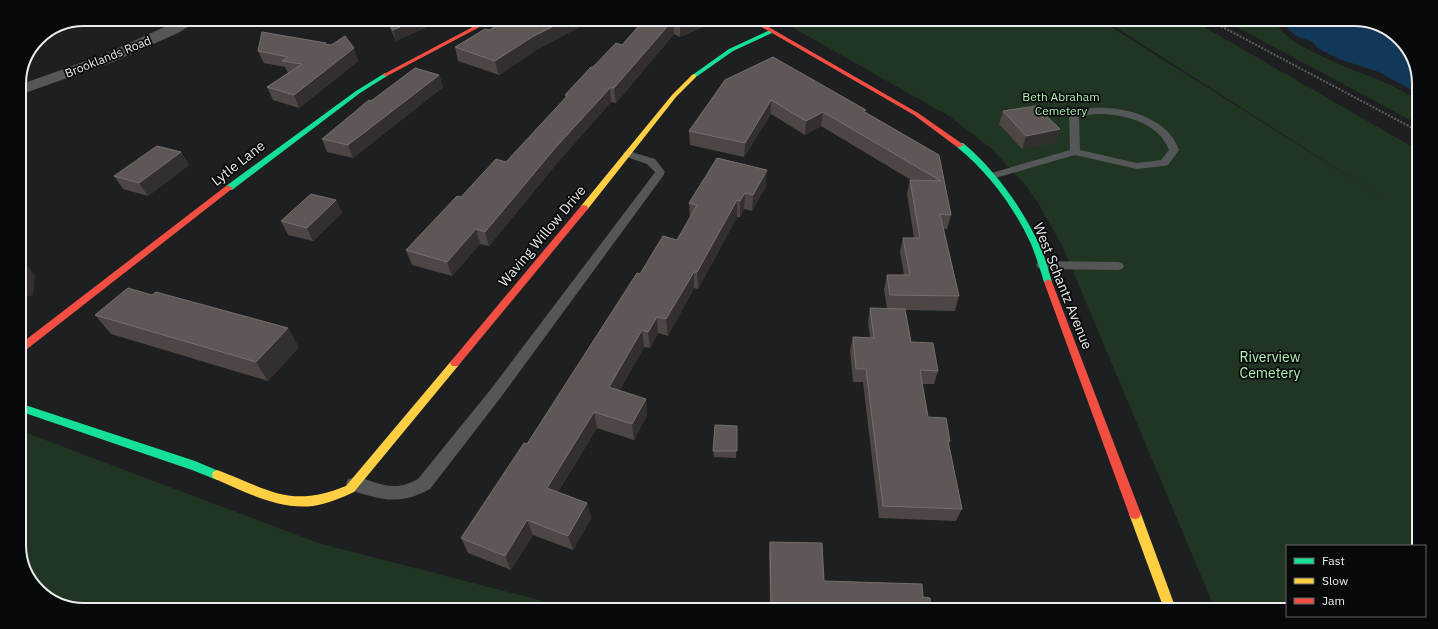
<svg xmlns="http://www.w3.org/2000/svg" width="1438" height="629" font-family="'IBM Plex Sans',sans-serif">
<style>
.green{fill:#213523}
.water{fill:#113858}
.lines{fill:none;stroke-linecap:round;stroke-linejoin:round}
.path{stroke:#5e5f60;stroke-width:2;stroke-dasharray:2 1.5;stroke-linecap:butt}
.lane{fill:#555658;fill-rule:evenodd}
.street{fill:#555658;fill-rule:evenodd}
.fast{fill:#16e098;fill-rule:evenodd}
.slow{fill:#ffcf43;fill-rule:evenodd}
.jam{fill:#f24e42;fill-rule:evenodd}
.wall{fill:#4d4644}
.shaded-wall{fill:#332f2e}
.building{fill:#5e5756;stroke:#746f6e}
.labels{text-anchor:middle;stroke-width:3.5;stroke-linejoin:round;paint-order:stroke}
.far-street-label{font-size:12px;fill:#ebecee;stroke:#08090a}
.far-park-label{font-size:12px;fill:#b1f3b4;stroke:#08090a}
.street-label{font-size:14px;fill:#ebecee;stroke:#08090a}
.park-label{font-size:14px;fill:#b1f3b4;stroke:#08090a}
.rim{fill:none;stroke:#ebecee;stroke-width:2}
</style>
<rect width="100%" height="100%" fill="#1e1f21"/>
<g class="green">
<polygon points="783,22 1105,23 1386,200 1109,23 1197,23 1418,150 1414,546 1287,546 1287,610 1215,609 1075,276 1062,245 1038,203 1027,187 992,149 949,116"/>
<path d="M1229 23 1277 24C1288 48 1363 73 1389 84 1399 89 1409 95 1419 101L1418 124Z"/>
<polygon points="19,430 318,543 566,607 59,605 32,585 19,550"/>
</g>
<path class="water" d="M1283 24H1362L1408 48 1419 80V94L1379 72 1339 59 1317 48C1314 39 1302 40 1295 35 1291 32 1287 27 1283 24Z"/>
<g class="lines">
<polyline class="path" points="1215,23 1418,131"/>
<g class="lane">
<path d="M1092 108C1124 106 1168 117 1179 150L1168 165 1164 166 1137 169 1075 155 992 179 987 176 988 174 1070 150 1069 115 1070 113ZM1095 114C1122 113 1159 122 1169 150L1161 160 1137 163 1080 150 1079 117Z"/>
<path d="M628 151 655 159 665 172 663 176 501 397 430 489C399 506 380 500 348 489L346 484 348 479C369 472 385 498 418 479L491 389 653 175 655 172 647 164 624 156 623 154 624 152Z"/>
<polygon points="1042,261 1118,262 1122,263 1124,266 1122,269 1118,270 1042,269 1038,268 1036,265 1038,262"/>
</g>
<polygon class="street" points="182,19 201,19 178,33 113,62 19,95 19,85 103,55"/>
<g class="fast">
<polygon points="772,29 774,30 774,32 733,51 696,77 691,76 729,49"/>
<polygon points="385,73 388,75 387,76 360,93 232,190 226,190 226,186 356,91"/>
<path d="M957 143H963C995 170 1021 206 1039 244 1045 256 1048 269 1052 282L1051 284 1048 285 1044 282C1040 269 1036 256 1031 244 1014 207 989 173 957 147Z"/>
<polygon points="19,403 195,461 221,472 222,475 221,478 217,480 192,470 19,411"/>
</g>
<g class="slow">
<polygon points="694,74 696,75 696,77 676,97 587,210 581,210 580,208 581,206 672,95 692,75"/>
<path d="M455 359 458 360 460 363 458 366 354 492C341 498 327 504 313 506 278 510 245 492 213 478L212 475 213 472 217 470C269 489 289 509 346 486L452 360Z"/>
<polygon points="1135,509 1139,510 1141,514 1176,609 1164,609 1129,514 1131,510"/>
</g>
<g class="jam">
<polygon points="484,21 491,21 387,76 382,75"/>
<polygon points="760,22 918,113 964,145 960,147 957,147 914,115 758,25 757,24"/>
<polygon points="226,186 229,186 233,188 22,353 19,354 19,345"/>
<polygon points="584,205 587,206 588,208 587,210 458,366 452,366 450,363 452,360 581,206"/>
<polygon points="1048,279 1052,282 1141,514 1139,518 1135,519 1131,518 1129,514 1044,282"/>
</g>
</g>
<g class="wall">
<polygon points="388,20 442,20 396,41 390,28"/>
<polygon points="507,21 590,21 535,51 499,75 458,61 455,47"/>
<polygon points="633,21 707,21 707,25 680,37 674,34 616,103 611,102 558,162 489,246 480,244 452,276 412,265 406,250 461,197 506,162 566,98 565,95 593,67 622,45 640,25"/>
<polygon points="326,43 326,44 358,61 299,108 273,100 267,87 288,73 285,67 264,63 258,51"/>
<polygon points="439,75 443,87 353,158 327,152 322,139 371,101"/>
<polygon points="725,80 865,113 939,155 951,215 947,229 944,229 959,296 955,311 905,310 911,342 938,371 934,384 922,384 928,417 950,441 949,444 962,509 956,521 879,518 863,382 853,382 850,350 853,337 870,338 868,322 870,308 887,309 884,289 887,275 904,275 900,252 903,238 914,238 907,194 910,180 911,180 821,126 805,135 771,114 744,157 690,145 689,131"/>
<polygon points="1003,111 1060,129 1055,142 1022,149 999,124"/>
<polygon points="181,152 189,165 148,196 123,189 114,176"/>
<polygon points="766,186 752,211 744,209 740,217 737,217 698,289 694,288 668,336 658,333 650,348 644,347 619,391 646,399 647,415 634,440 597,428 558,492 587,503 591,518 573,550 533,535 511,570 468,553 461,538 527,444 640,274 677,240 690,218 689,203"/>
<polygon points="336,200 342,213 313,241 288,235 281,221"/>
<polygon points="152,295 299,347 268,381 111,334 95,315"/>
<polygon points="737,426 736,458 714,457 713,451"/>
<polygon points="770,542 824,581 923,597 931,608 770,608 769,553"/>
</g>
<g class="shaded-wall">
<polygon points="416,20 442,20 396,41 393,30"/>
<polygon points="564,21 590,21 535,51 499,75 495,61 532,37"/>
<polygon points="672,21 673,21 674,34 616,103 614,88"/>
<polygon points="685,21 707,21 707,25 680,37 680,24"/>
<polygon points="354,48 358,61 299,108 294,95"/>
<polygon points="439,75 443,87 353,158 348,145"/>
<polygon points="610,88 611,102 558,162 489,246 485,232 556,147"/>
<polygon points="771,100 771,114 744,157 745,143"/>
<polygon points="823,112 821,126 805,135 806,121"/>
<polygon points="1060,129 1055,142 1022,149 1026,136"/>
<polygon points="181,152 189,165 148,196 139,183"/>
<polygon points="767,170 766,186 752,211 753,195"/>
<polygon points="745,193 744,209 740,217 740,201"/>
<polygon points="336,200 342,213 313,241 307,228"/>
<polygon points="737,200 737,217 698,289 697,272"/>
<polygon points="476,229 480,244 452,276 447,262"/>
<polygon points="24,261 35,275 33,295 19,299 19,283"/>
<polygon points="694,272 694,288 668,336 666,319"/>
<polygon points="657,317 658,333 650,348 648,332"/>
<polygon points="288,328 299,347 268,381 256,362"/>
<polygon points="642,330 644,347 611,404 609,387"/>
<polygon points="646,399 647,415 634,440 632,424"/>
<polygon points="594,412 597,428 551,503 547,488"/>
<polygon points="587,503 591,518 573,550 568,536"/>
<polygon points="527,520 533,535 511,570 505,556"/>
</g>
<g class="building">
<polygon points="388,20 416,20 393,30"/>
<polygon points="507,21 564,21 532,37 495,61 455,47 485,29 489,30"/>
<polygon points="643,21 672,21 614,88 610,88 556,147 485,232 476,229 447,262 406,250 457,196 461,197 496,159 506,162 568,95 565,95 591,67 593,67 616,43 622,45"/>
<polygon points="675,21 685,21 680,24"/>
<polygon points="262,32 326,43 324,44 331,45 345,36 354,48 294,95 267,87 302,64 282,61 288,57 258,51"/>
<polygon points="773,57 866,110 863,111 939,155 951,215 940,214 959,296 890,295 887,275 910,275 903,238 920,238 910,180 941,181 823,112 806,121 771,100 745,143 689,131 725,80"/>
<polygon points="415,68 439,75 348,145 322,139 369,100 371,101"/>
<polygon points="1036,106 1060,129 1026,136 1003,111"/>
<polygon points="157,146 181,152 139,183 114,176"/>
<polygon points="717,158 767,170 753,195 745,193 740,201 737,200 697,272 694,272 666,319 657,317 648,332 642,330 609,387 646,399 632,424 594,412 547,488 587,503 568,536 527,520 505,556 461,538 524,443 527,444 637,273 640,274 663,236 677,240 697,205 689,203"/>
<polygon points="311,194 336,200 307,228 281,221"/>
<polygon points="24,261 21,282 19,283 19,263"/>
<polygon points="128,288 152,295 156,292 288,328 256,362 95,315"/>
<polygon points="870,308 905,309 911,342 933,343 938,371 920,370 928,417 946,418 950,441 948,441 962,509 883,506 866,369 856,369 853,337 874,338"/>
<polygon points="715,425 737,426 737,451 713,451"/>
<polygon points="770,542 822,543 824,581 922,584 923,597 930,598 931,608 791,608 791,603 771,603"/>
</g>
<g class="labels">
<g class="far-street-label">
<text transform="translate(108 57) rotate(-22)" y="4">Brooklands Road</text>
</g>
<g class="far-park-label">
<text x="1061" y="101">Beth Abraham<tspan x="1061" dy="14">Cemetery</tspan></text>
</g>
<g class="street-label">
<text transform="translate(238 163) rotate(-38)" y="5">Lytle Lane</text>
<text transform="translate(542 236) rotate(-50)" y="5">Waving Willow Drive</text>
<text transform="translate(1063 286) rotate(68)" y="5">West Schantz Avenue</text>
</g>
<g class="park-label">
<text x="1270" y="362">Riverview<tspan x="1270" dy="16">Cemetery</tspan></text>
</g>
</g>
<path d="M0 0H1438V629H0ZM84 26H1354A58 58 0 0 1 1412 84V545A58 58 0 0 1 1354 603H84A58 58 0 0 1 26 545V84A58 58 0 0 1 84 26Z" fill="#08090a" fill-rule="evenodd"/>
<path class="rim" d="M84 26H1354A58 58 0 0 1 1412 84V545A58 58 0 0 1 1354 603H84A58 58 0 0 1 26 545V84A58 58 0 0 1 84 26Z"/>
<rect x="1286" y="545" width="140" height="72" fill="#08090a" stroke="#636465"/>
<rect x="1294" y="558" width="20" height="6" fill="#16e098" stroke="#636465"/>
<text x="1322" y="565" font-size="12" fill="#ebecee">Fast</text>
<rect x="1294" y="578" width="20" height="6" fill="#ffcf43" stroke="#636465"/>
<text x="1322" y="585" font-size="12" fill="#ebecee">Slow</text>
<rect x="1294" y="598" width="20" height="6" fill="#f24e42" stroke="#636465"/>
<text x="1322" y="605" font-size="12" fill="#ebecee">Jam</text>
</svg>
